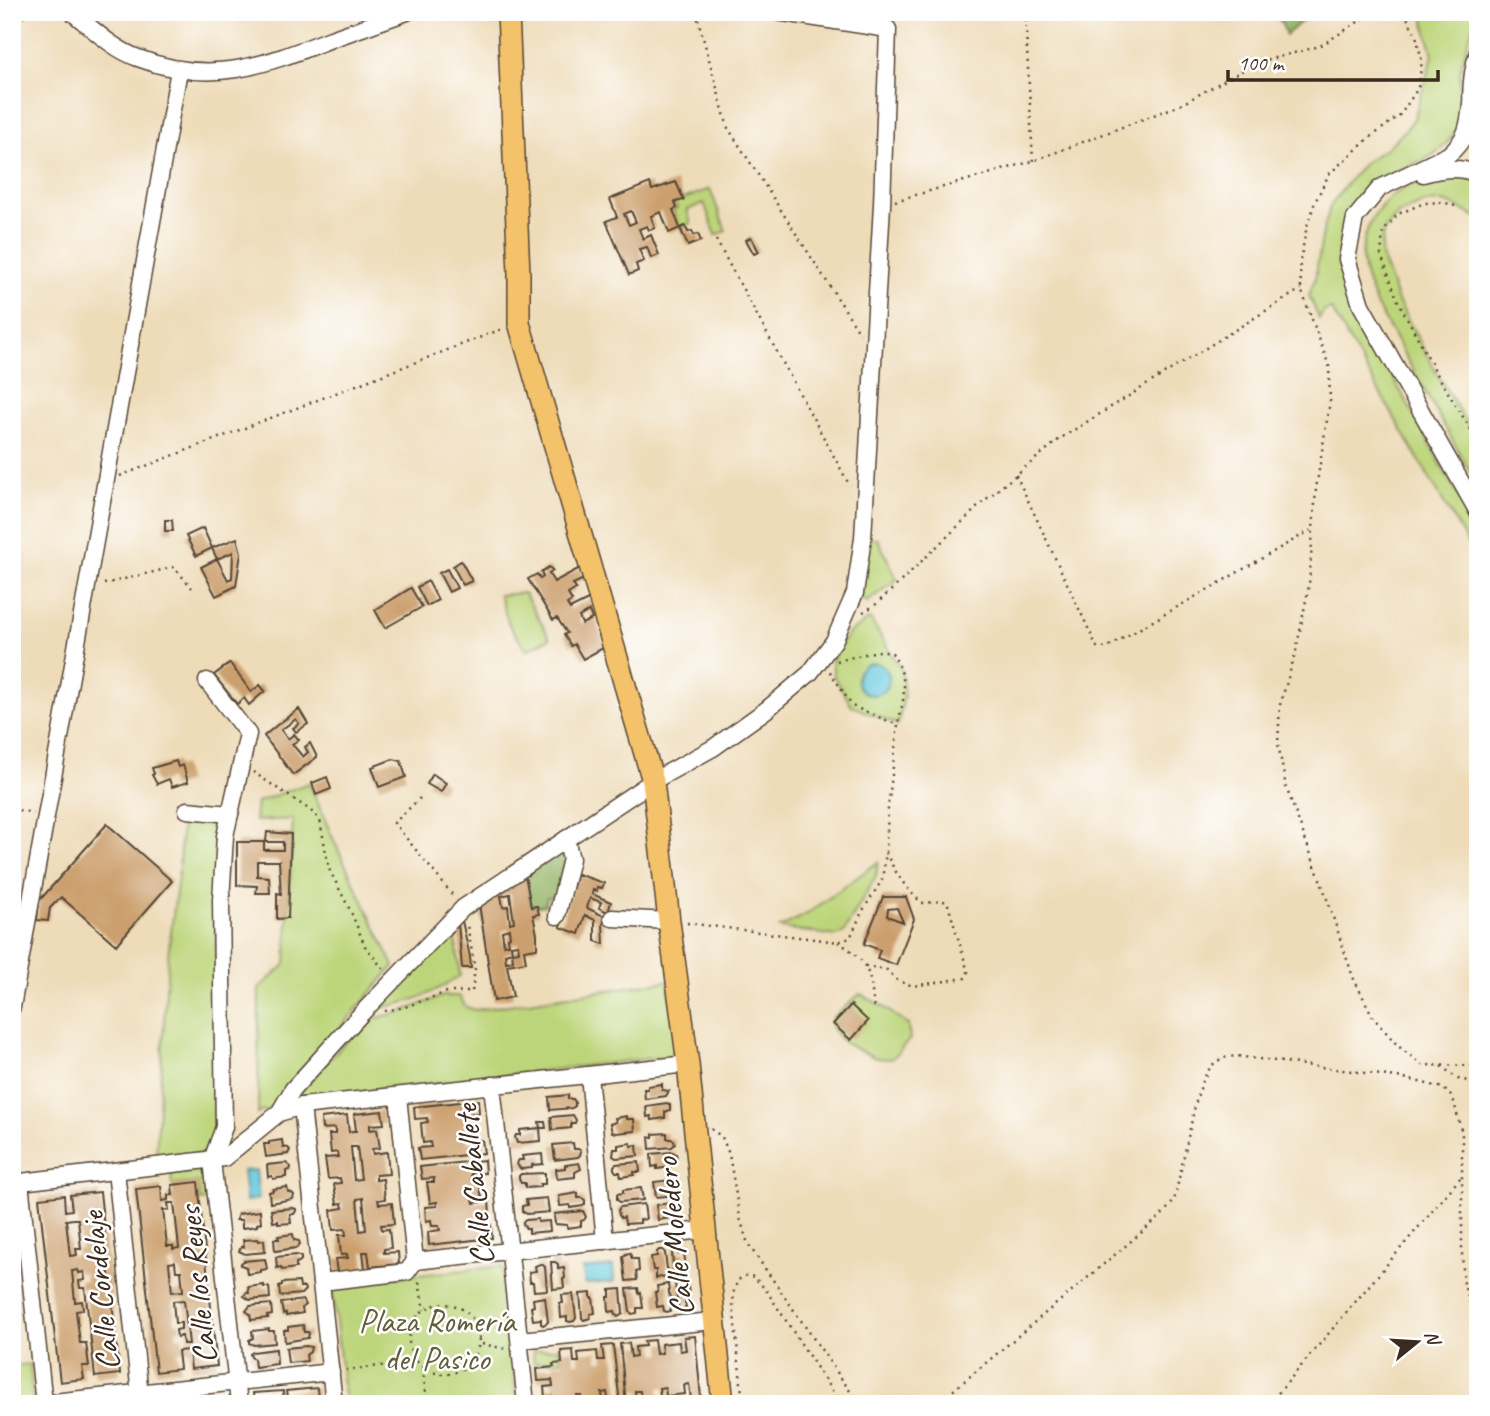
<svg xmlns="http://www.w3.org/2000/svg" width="1490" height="1416" font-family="Caveat,sans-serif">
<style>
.green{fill:#bdd57a;stroke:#7c804c;stroke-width:2}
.forest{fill:#96b66a;stroke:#687044;stroke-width:2}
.water{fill:#5fc8db;stroke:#4d797c;stroke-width:2}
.building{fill:#cca06e;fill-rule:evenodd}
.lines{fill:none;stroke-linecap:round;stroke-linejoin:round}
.minor-casing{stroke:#564535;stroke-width:19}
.major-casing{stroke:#564535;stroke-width:24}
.path{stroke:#564535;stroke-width:2.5;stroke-dasharray:2 5;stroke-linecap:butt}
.minor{stroke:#fff;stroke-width:16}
.major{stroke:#f3c26a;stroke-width:21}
.labels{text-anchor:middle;stroke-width:5;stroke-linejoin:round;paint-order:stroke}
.street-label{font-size:33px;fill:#3b2a1e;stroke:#fff}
.park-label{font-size:33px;fill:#625d3a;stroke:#fff}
</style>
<rect width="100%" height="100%" fill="#fff"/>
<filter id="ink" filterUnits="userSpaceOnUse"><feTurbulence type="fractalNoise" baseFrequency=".0143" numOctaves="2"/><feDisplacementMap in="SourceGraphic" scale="14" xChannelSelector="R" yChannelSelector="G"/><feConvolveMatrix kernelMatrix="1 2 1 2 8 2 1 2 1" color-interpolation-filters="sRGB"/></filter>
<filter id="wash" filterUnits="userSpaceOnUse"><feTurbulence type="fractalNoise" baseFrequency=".00686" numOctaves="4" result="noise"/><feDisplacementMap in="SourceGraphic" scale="28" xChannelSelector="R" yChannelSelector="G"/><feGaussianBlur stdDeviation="1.57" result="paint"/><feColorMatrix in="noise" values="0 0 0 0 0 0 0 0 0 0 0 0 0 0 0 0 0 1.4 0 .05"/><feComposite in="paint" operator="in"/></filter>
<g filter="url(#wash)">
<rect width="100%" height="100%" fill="#eedcb9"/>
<g class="green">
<path d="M1422 12H1477C1472 34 1460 57 1460 79 1459 96 1464 116 1455 132 1438 160 1416 161 1390 174 1351 194 1333 234 1341 277 1343 286 1350 297 1354 306L1478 532V561L1331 309 1324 311 1319 319 1309 295 1315 279 1323 232 1330 207 1344 187 1364 163 1386 148 1404 132 1414 119 1433 55Z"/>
<path d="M1448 174 1478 181V218L1455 206 1443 202 1424 203 1398 214 1383 232 1381 255 1398 301 1437 374 1478 442V486L1376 304C1370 289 1363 274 1362 257 1362 231 1378 202 1401 190 1416 182 1432 178 1448 174Z"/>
<polygon points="710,189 726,231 716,235 704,203 687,210 691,223 680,228 673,210 677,208 675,202"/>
<polygon points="869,537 878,539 897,579 867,602 861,599"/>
<polygon points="524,593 550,638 527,650 510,627 499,595"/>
<polygon points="870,619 902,671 904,696 898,725 852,706 834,677 832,662 836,651 850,632"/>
<polygon points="309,783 335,843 394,966 267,1113 263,1110 258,1114 259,988 286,964 293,819 255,821 257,802"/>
<polygon points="182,816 221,819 216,896 214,1135 202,1154 156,1157 168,956 179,868"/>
<polygon points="878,862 876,876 844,932 837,936 780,928 807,914"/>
<path d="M451 928 455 932 460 976C435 992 414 1002 384 1007L382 1000Z"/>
<polygon points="668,981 679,1050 671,1056 299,1099 299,1092 365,1021 401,1012 443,996 459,996 466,1007 475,1010"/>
<polygon points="860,994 881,1005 908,1025 910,1039 892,1059 876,1058 844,1043 831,1027 833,1017"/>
<polygon points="202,1171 206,1200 200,1201 198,1182 172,1185 171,1174"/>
<polygon points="502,1266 517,1404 345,1404 332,1284"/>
<polygon points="560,1348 561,1360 534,1363 533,1351"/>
<polygon points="30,1364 33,1404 12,1404 12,1366"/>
</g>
<g class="forest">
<polygon points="1268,12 1312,12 1286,35 1280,20"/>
<polygon points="563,853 565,859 557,898 547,897 545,905 531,907 525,874 557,854"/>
</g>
<g class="water">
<circle cx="873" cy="679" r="16"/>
<polygon points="256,1170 259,1199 246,1201 243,1171"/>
<polygon points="613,1266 614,1282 585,1284 583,1269"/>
</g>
<g id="blocks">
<g class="building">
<path d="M676 182 684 200 675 202 677 208 673 210 680 228 669 233 661 212 651 216 655 228 649 230 647 226 639 229 643 239 651 235 659 255 651 258 647 247 639 249 644 261 636 264 638 271 629 275 606 221 617 217 610 199 650 183 652 190ZM631 211 636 222 629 225 624 214Z"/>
<polygon points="685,226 688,232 692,231 694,235 698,234 701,241 688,246 680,228"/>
<polygon points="751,237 759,252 754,254 746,240"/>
<polygon points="165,520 172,520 173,531 165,531"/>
<path d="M203 528 212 548 237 538 241 553 236 586 216 596 201 567 217 559 212 548 196 556 186 536ZM233 552 232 578 228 580 217 559Z"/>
<polygon points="461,561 472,581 463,585 453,566"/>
<path d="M549 567 553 571 549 574 554 582 580 568 584 579 573 584 576 589 568 594 572 601 567 604 570 609 590 599 605 647 583 659 574 644 571 646 564 635 567 633 557 618 553 620 528 579 537 574 540 579 543 577 541 572ZM589 611 592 619 582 624 579 617Z"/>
<polygon points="447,569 457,588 449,592 439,573"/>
<polygon points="428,581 438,600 427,606 417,587"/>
<polygon points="411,588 422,607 385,628 375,610"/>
<polygon points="230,663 251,692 260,685 265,691 249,705 244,698 237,704 214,675"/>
<polygon points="299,709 308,724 296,732 293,728 299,724 296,719 281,730 288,739 294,734 299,740 292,744 303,757 308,752 305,747 310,743 317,757 293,775 264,736 277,725"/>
<polygon points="393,759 401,761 406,777 379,787 372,767"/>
<polygon points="176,761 178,767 183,765 188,782 172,787 169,779 157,784 152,775 154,774 152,768"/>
<polygon points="433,774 446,783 441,792 427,784"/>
<polygon points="327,777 331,789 316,795 312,783"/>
<polygon points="107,824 172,881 116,945 61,897 50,908 48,921 37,920 39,901"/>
<polygon points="267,832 291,834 288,918 277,919 277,893 281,894 279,861 257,861 257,876 269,877 270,893 256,893 257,886 237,885 237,842 264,842 264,850 283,850 283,842 266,842"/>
<path d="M525 874 531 907 537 906 539 914 533 915 537 934V948L524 950 526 962 507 965 513 997 494 1001 479 904ZM510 894 514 922 510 923 508 906 503 907 501 896ZM509 929 510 937 508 938 509 944 504 945 502 931ZM518 944 519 951 512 952 513 961 506 962 505 954 512 952 511 945Z"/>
<polygon points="577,874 604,883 602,888 597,887 597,891 593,890 592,894 611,902 608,912 599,908 601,902 590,898 587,908 606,917 603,924 604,944 595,941 595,920 585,915 579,934 560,927"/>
<path d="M883 897H906L914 919 896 965 877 958 880 950 864 944ZM897 908 903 922 887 916 888 909Z"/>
<polygon points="462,921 470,957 471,968 462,968 458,923"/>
<polygon points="851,1005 868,1021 851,1040 833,1024"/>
<polygon points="662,1084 662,1090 669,1091 666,1096 645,1099 644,1089 648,1089 648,1086"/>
<polygon points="568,1095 568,1099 573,1099 575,1102 575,1106 572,1108 550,1110 549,1097"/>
<polygon points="478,1100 479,1113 465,1115 465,1119 473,1118 475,1136 467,1138 467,1142 482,1140 484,1153 420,1160 418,1148 431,1147 430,1142 423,1143 422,1134 421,1123 428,1122 427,1118 415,1119 414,1107"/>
<polygon points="667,1103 670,1105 670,1110 665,1112 665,1118 652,1120 651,1116 647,1117 646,1106"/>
<path d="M382 1111 384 1124 370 1125V1130L377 1129 380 1148 372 1149 373 1154 387 1152 389 1174 376 1175V1180L383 1179 384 1190 385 1199 378 1200 379 1204 392 1203 394 1224 381 1225 382 1230 389 1229 391 1248 384 1249V1253L398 1252 399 1264 370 1267 368 1252H363L365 1269 337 1272 335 1259 348 1258 347 1254 341 1255 339 1235H346L345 1229 333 1230 331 1210 343 1208 342 1203 337 1204 334 1184 341 1183 340 1178 328 1179 325 1158 338 1157 337 1152 331 1153 329 1134H335V1128L322 1129 321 1118 347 1115 349 1132 353 1131H356L354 1114ZM351 1147H357L361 1179 354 1180ZM363 1198 366 1230 360 1231 357 1199Z"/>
<polygon points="573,1115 576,1120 575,1123 571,1123 571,1128 552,1130 551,1117"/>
<polygon points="627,1116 627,1119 634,1119 635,1131 616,1133 612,1132 610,1124 616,1122 615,1118"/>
<polygon points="539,1122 545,1122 546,1128 540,1128 541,1141 517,1143 515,1137 516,1135 520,1135 520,1130 540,1128"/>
<polygon points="667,1133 667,1138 674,1140 675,1144 672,1147 650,1149 649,1137 653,1137 653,1134"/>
<polygon points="282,1140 283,1147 288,1148 290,1150 288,1154 266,1157 264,1144 269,1144 269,1142"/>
<polygon points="573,1143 574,1149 578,1149 581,1151 580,1155 578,1157 555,1160 553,1145"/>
<polygon points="631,1143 631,1146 637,1145 638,1156 616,1158 613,1156 614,1149 618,1149 618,1145"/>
<polygon points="672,1152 676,1154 677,1158 674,1160 670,1161 671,1167 657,1169 657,1166 652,1167 651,1154"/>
<polygon points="542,1154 543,1164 532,1165 532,1168 521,1169 518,1166 517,1163 519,1160 523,1160 522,1156"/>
<polygon points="484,1160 485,1173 471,1174 471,1179 479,1178 481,1194 482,1197 473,1198 474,1203 489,1201 490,1214 484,1214 484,1221 476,1222 477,1227 491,1225 492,1238 429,1245 428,1232 440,1230 439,1226 432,1226 431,1220 426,1221 425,1207 437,1206 437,1202 430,1203 427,1182 434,1182 434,1178 422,1179 420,1167"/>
<polygon points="639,1162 640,1172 634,1172 634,1175 621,1177 620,1172 616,1172 614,1169 614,1166 616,1164"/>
<polygon points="286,1163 291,1167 290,1170 286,1171 286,1177 273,1179 272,1176 268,1177 267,1165"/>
<polygon points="579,1163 581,1169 575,1172 575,1177 557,1179 556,1169 565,1168 565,1165"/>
<polygon points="545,1173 545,1184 540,1184 540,1187 525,1188 525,1183 521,1183 519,1179 519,1176 521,1174"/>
<polygon points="671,1180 672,1188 679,1188 679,1193 677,1195 656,1197 654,1182"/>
<path d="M198 1182 217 1366 191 1369 189 1350 178 1351 180 1369 156 1372 136 1189 161 1186 162 1201 168 1200V1195H173L172 1185ZM168 1203H174L179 1248 173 1249V1246H167L163 1210H169ZM175 1262 176 1271H181L183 1291 172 1292 169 1263ZM184 1300 189 1344H183L182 1336 177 1337 176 1330 181 1329V1323H175L173 1301Z"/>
<polygon points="287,1187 288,1192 292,1193 294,1195 293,1199 270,1203 269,1192 273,1191 273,1189"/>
<polygon points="641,1188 643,1200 620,1202 617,1200 617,1194 623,1193 623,1190"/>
<path d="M100 1192 120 1374 95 1377 85 1288H80L79 1281 85 1280 84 1272 79 1273 78 1270 72 1271 75 1302 82 1301 83 1310 76 1311 80 1343H86L89 1366H82L84 1379 60 1382 39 1198 64 1195 65 1211 72 1210 70 1195ZM73 1219H78L81 1249H76L77 1255 70 1256 66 1220Z"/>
<polygon points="578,1193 578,1198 582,1198 585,1200 585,1204 583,1206 570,1208 570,1205 560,1206 559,1196"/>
<polygon points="547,1198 549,1212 527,1214 522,1211 522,1206 527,1205 526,1200"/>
<polygon points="677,1202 681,1204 681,1208 679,1211 675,1211 676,1217 658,1220 656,1205"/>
<polygon points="644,1204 646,1219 640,1220 640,1223 625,1224 624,1217 621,1218 619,1215 618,1210 620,1207"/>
<polygon points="293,1208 296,1209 296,1211 294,1214 290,1214 291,1223 278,1224 278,1221 273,1222 271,1210"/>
<polygon points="260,1211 261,1223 257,1224 257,1226 242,1228 242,1220 236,1220 238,1214"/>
<polygon points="583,1211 586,1217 584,1220 581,1221 581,1226 567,1228 567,1225 555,1224 554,1214"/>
<polygon points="538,1219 538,1222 549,1221 550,1231 529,1233 529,1229 526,1229 523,1224 523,1222 526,1220"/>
<polygon points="293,1234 294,1240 299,1241 300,1244 296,1248 275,1251 274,1239 279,1239 278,1236"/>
<polygon points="258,1239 258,1241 264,1240 265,1252 245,1254 239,1251 241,1247 244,1247 243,1240"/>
<polygon points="673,1249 677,1250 678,1254 684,1253 686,1267 683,1267 684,1275 674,1276 672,1252"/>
<polygon points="659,1250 663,1250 665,1253 668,1276 656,1278 656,1270 653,1270 651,1257 657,1256 657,1252"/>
<polygon points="630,1253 632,1259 638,1259 639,1271 636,1272 637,1280 626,1281 623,1257 626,1254"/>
<polygon points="297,1255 301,1257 301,1260 299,1262 296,1263 296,1268 282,1270 281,1267 277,1268 276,1257"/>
<polygon points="265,1259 267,1269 261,1270 261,1272 247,1274 246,1267 241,1265 241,1263 244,1261"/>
<polygon points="551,1262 555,1262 558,1264 558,1269 564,1268 565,1278 563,1279 564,1288 553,1289"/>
<polygon points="540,1264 543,1265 545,1267 547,1290 534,1291 533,1282 530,1282 529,1272 536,1271 535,1266"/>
<polygon points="299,1282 300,1287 304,1287 305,1290 301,1294 280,1296 279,1286 282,1285 282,1283"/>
<polygon points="685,1282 686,1288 688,1287 690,1303 685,1303 686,1308 680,1310 678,1307 675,1283"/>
<polygon points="668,1284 671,1308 670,1311 667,1312 664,1311 663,1306 657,1307 655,1292 658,1292 657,1286"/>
<polygon points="264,1285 264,1287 269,1287 270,1298 250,1300 244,1296 246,1293 249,1293 248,1287"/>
<polygon points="638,1288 639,1294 641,1293 643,1308 637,1308 637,1313 632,1314 630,1312 627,1289"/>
<polygon points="621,1289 623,1314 618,1317 616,1315 615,1311 609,1312 608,1297 610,1297 610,1290"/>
<polygon points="591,1293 591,1298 593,1298 595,1313 590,1314 590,1318 584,1320 582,1318 580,1294"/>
<polygon points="573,1294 576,1318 574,1321 570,1322 567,1321 567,1317 561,1318 560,1303 563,1303 562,1295"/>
<polygon points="545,1297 548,1322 543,1325 541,1324 541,1319 533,1320 531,1307 534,1306 533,1299"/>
<polygon points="303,1300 306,1305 302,1308 303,1313 286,1316 286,1313 283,1314 281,1303"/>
<polygon points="271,1304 272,1315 267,1316 268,1318 251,1320 250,1314 246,1311 250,1306"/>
<polygon points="303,1325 304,1332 308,1332 309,1333 308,1338 285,1342 284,1330 288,1330 288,1327"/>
<polygon points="269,1329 269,1331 274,1331 275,1343 254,1345 249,1343 249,1340 253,1338 252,1331"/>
<polygon points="695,1336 701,1398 691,1399 689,1384 684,1385 685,1394 666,1396 665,1387 659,1388 661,1402 651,1403 651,1398 641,1399 640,1391 635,1391 636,1404 626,1404 620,1344 629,1343 631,1357 636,1356 635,1347 645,1346 644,1341 654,1340 656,1354 662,1353 661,1344 679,1342 680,1351 686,1350 684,1337"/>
<polygon points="613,1345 620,1404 609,1404 607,1392 602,1393 603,1402 583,1404 582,1396 577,1396 578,1404 566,1404 565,1401 553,1402 552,1396 545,1397 544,1387 553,1386 552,1380 538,1381 537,1369 554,1367 553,1364 562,1363 561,1351 573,1350 574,1362 579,1362 578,1353 597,1351 598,1360 604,1360 602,1346"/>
<polygon points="306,1346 311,1347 310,1352 306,1355 307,1361 288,1363 286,1348"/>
<polygon points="276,1349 277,1364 255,1367 254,1359 251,1357 250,1354 253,1352"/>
<polygon points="317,1388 318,1399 302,1401 303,1404 288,1404 286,1391"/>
<polygon points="283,1391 284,1404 254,1404 253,1393"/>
</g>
</g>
</g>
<g filter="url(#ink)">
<use href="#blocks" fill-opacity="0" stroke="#564535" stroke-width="2"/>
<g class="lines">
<g class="minor-casing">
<g id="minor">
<path d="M72 12C93 29 113 49 138 58 211 86 262 66 331 39 356 30 381 21 407 12"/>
<path d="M1478 52C1468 83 1470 115 1478 145"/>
<path d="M1471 103C1469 126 1467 139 1448 155L1380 188 1355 218 1347 259 1361 305 1478 512"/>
<path d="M1423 174C1443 169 1458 166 1478 174"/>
<polyline points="207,681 248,734 225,836 221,900 224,1127 212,1160 239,1404"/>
<polyline points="187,810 230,814"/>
<polyline points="557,916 571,859 566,839"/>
<polyline points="612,918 669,921"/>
<polyline points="12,1007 179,70"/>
<polyline points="589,1075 605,1241"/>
<polyline points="492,1085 526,1404"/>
<polyline points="398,1096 415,1261"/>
<polyline points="302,1106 334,1404"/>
<polyline points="279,1113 293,1089 361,1014 463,908 653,781 713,748 766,710 810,673 834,641 855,593 863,538 882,205 888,29 777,12"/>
<polyline points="116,1171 141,1404"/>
<polyline points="20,1182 44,1404"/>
<polyline points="12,1183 224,1158 279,1113 302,1106 688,1064"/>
<polyline points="415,1261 704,1230"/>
<polyline points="321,1282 407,1272 415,1261"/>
<polyline points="520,1340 713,1321"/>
<polyline points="44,1403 331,1372"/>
</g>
</g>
<g class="major-casing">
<polyline id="major" points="508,12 519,274 519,323 653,781 669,921 688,1064 723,1404"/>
</g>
<g class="path">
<polyline points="696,12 728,128 860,333"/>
<polyline points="1025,12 1033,161"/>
<polyline points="1404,12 1416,35 1422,61 1418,88 1401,114 1366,141 1329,174 1315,202 1307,226 1300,262 1301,289 1329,366 1330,401 1316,489 1309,585 1296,651 1280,705 1278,743 1286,787 1324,890 1353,977 1373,1017 1398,1046 1422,1065 1478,1066"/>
<polyline points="12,26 30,12"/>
<polyline points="895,201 1033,161 1180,105 1256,63 1320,46 1374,12"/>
<polyline points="1455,206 1443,202 1424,203 1398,214 1383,232 1381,255 1398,301 1437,374 1478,442"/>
<polyline points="716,240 850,486"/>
<polyline points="1016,475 1097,647 1106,648 1313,529"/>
<polyline points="120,476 502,329"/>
<polyline points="104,584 174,567 192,588"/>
<polyline points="863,612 874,606 898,584 984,501 1061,438 1301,289"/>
<path d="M837 661 877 651 892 653C909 681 905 693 898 724"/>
<polyline points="253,772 310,810 320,820 329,869 351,912 365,946 384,970"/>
<polyline points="420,798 394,823 455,898"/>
<polyline points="12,809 33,813"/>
<polyline points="687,923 838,942 850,938 862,912 882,880 886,853 888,808 898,725 852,706 829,670"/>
<path d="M838 942C871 962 870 974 874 1009"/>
<path d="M865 966 887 970 898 981 913 986 965 978 968 972 947 901 922 903C905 888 896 874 886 853"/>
<polyline points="385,1011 405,1007 447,992 472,992 475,968 467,925"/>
<polyline points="1441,1066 1458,1079 1478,1083"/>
<polyline points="711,1129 722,1137 729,1154 740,1218 748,1244 859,1404"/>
<polyline points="419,1282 424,1310"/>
<circle cx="444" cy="1339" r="35"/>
<polyline points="482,1344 506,1349"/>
<polyline points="423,1369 427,1404"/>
<polyline points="346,1370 416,1362"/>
<polyline points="743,1404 733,1303 734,1290 738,1280 747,1275 754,1277 766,1290 830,1388 843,1404"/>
<polyline points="937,1404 1161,1216 1174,1201 1197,1097 1204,1078 1211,1066 1222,1058 1236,1056 1404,1078 1443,1088 1453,1098 1462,1134 1462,1253 1464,1285 1478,1329"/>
<polyline points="1269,1404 1461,1177"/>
</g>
<use href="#minor" class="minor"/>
<use href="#major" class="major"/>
</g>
</g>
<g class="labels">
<g class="street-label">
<text transform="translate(473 1185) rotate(-96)" y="12">Calle Caballete</text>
<text transform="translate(673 1237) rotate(-96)" y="12">Calle Moledero</text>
<text transform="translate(196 1285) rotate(-96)" y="12">Calle los Reyes</text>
<text transform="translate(99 1291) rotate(-96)" y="12">Calle Cordelaje</text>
</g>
<g class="park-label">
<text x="437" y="1332">Plaza Romería<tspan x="437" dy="38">del Pasico</tspan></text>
</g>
</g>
<rect width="1490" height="1416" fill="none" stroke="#fff" stroke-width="42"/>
<g transform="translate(1417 1342) rotate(72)" stroke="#ffffff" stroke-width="5" paint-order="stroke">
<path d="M0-5L12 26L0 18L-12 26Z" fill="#3b2a1e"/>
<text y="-10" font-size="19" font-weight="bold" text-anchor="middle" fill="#3b2a1e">N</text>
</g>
<path d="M1228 70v10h210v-10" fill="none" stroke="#3b2a1e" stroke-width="3.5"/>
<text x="1238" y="70" font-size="21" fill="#3b2a1e" stroke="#ffffff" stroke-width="5" paint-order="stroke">100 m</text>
</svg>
